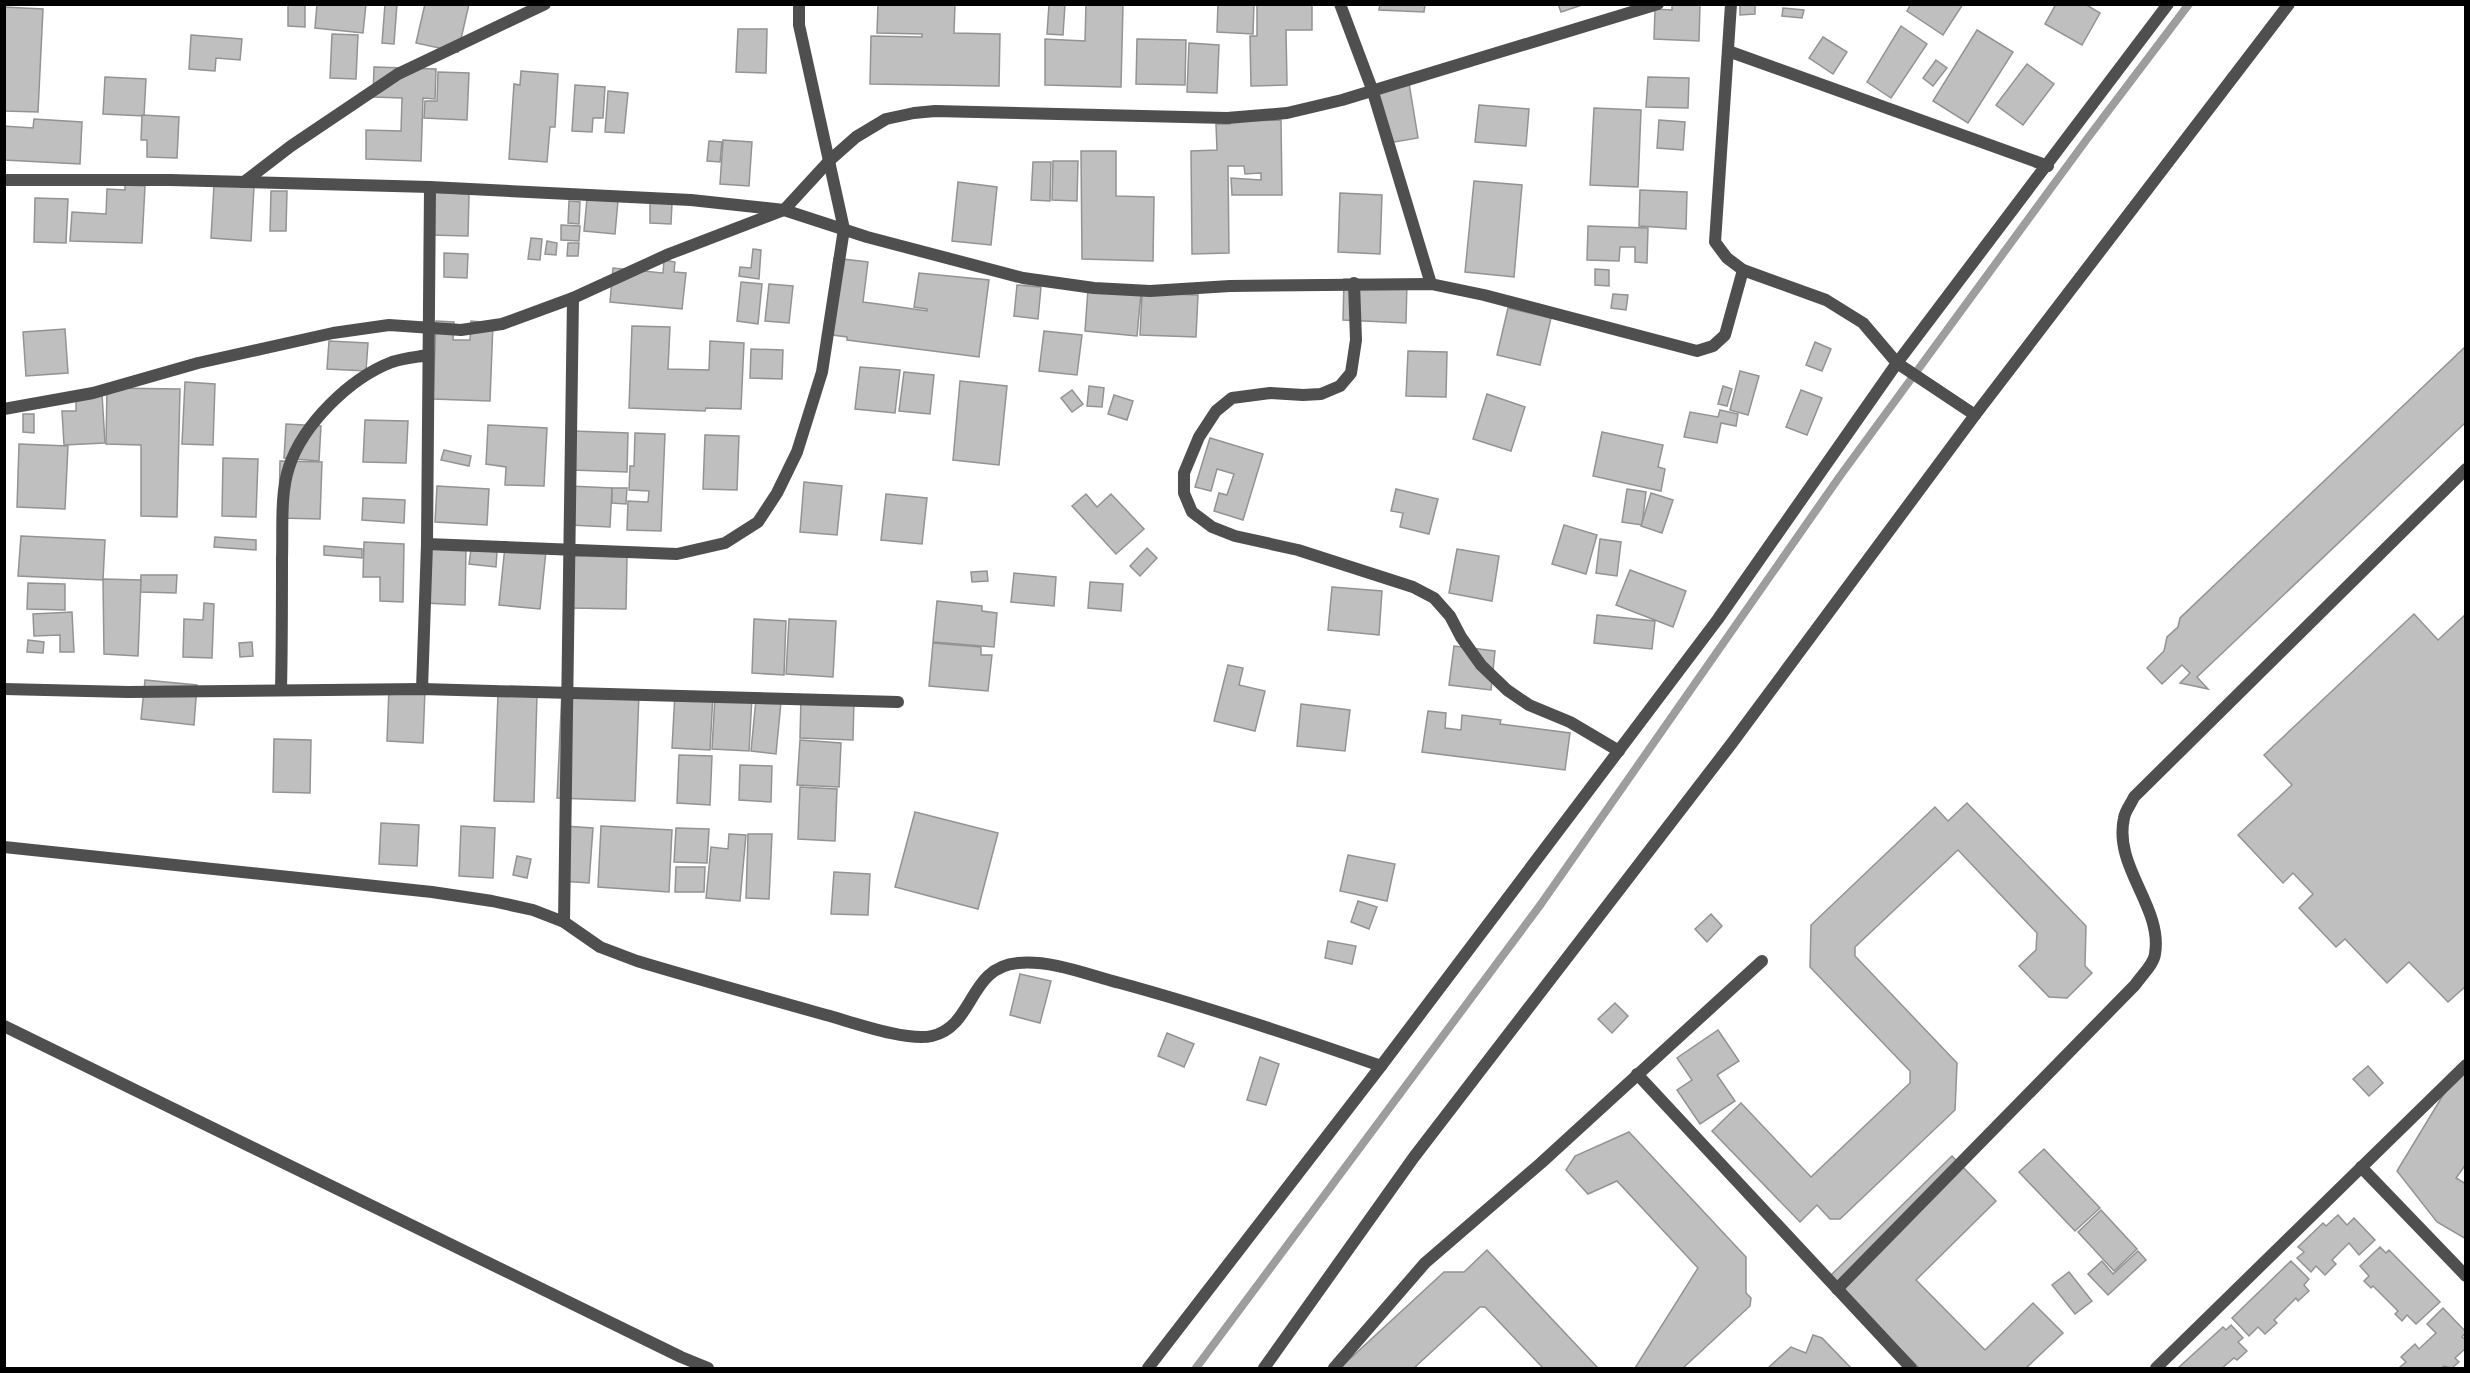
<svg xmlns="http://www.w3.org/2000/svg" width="2470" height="1373" font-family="'Sofia Sans Condensed',sans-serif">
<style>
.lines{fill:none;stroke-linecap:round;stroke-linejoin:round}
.stream{stroke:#9d9d9d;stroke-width:8}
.building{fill:#bfbfbf;stroke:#939393;stroke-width:1.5}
.minor{stroke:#4f4f4f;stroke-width:12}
</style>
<rect width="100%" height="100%" fill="#fff"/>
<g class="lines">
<polyline class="stream" points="1196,1368 1541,904 1840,476 2087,139 2189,4"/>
</g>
<g class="building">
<polygon points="288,4 305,4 305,27 288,26"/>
<polygon points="317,4 366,4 363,33 315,28"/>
<polygon points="385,4 397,4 394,44 382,43"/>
<polygon points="425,4 469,4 458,52 416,43"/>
<polygon points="878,4 955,4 954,33 1000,34 999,86 870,84 871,36 922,37 922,34 877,33"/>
<polygon points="1049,4 1065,4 1063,35 1047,34"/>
<polygon points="1086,4 1123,4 1121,87 1045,85 1045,39 1085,41"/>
<polygon points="1218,4 1254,4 1253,34 1217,32"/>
<polygon points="1257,4 1312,4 1312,30 1286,30 1287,85 1251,86 1250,36 1257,36"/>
<polygon points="1380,4 1425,4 1424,12 1379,10"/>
<polygon points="1558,4 1585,4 1561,12"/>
<polygon points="1672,4 1700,4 1699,41 1654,39 1655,9 1672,10"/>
<polygon points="1740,4 1755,4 1755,14 1740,15"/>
<polygon points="1911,4 1963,4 1943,35 1907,11"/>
<polygon points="2056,4 2085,4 2100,13 2082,45 2045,24"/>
<polygon points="4,7 43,9 38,112 4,111"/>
<polygon points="1783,8 1804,10 1802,18 1782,16"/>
<polygon points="1901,26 1927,44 1891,98 1867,82"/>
<polygon points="738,29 767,29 766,73 736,72"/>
<polygon points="1977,30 2013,52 1968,123 1933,101"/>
<polygon points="332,34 358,35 356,79 330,78"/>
<polygon points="191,35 242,39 240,60 216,58 215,71 189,69"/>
<polygon points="1823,37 1847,52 1833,74 1809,58"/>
<polygon points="1137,39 1186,40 1185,85 1136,84"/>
<polygon points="1189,43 1219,45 1217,93 1187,92"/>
<polygon points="1936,60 1947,68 1933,86 1923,78"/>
<polygon points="2027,64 2054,84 2023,125 1996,105"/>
<polygon points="374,67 436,69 435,99 423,98 421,161 366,159 366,130 401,131 402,98 373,97"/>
<polygon points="521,71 558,74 555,127 550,127 547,162 509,159 514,84 520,85"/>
<polygon points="438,72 469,73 467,120 424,118 425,101 437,101"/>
<polygon points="105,77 146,79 144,116 103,114"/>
<polygon points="1648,77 1689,78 1688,108 1646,107"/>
<polygon points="1409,83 1418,138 1383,144 1374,89"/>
<polygon points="575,85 605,87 603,118 593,118 592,132 572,131"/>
<polygon points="608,91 628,93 624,133 605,132"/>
<polygon points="1479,105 1529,109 1526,146 1475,142"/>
<polygon points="1594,108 1641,110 1638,187 1590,185"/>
<polygon points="142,115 179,117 177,158 147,157 147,140 141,140"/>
<polygon points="34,119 82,122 80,164 4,160 4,126 33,128"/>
<polygon points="1281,120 1282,195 1232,195 1231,178 1261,180 1261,173 1245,174 1244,166 1228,166 1229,253 1192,254 1191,151 1217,150 1216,124 1230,124 1229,121"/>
<polygon points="1659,120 1685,122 1683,150 1657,148"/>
<polygon points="723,140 752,142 749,186 720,184"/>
<polygon points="709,141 722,142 720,162 707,161"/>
<polygon points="1081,151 1116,151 1116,196 1154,197 1153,261 1082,259"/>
<polygon points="1053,161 1078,161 1077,201 1052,200"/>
<polygon points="1033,162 1051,162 1050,201 1031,200"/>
<polygon points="1474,181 1522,185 1514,277 1465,272"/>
<polygon points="958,182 997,187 991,245 952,241"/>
<polygon points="125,185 145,186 142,243 70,241 72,212 106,214 107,189 125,190"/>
<polygon points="214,185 254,187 251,241 211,238"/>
<polygon points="1640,190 1687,192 1686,229 1639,226"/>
<polygon points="271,191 287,191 286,231 270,231"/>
<polygon points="430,192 469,194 468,236 429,235"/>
<polygon points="1340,193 1382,195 1380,254 1338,252"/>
<polygon points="35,198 68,199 66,243 34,242"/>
<polygon points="587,198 618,201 615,234 584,231"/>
<polygon points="569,201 580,202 579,224 568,223"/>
<polygon points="650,202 672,203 671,224 650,223"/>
<polygon points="561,225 580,226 579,241 561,240"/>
<polygon points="1588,226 1648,228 1647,263 1635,262 1635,247 1620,247 1619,261 1587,260"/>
<polygon points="531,238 542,239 540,260 528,259"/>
<polygon points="547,241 557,243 556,255 545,254"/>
<polygon points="568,243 579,243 578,256 567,256"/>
<polygon points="753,249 761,250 759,279 739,276 740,267 751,268"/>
<polygon points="444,253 468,254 467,278 444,277"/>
<polygon points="834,258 868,262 863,302 886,305 927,311 927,309 914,307 919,273 989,280 979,357 847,340 847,337 825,334"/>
<polygon points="664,260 675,262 674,272 686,273 682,309 610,302 613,268 663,273"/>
<polygon points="1595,269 1609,270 1609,286 1595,285"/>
<polygon points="1344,279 1407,281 1406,323 1343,320"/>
<polygon points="741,282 762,284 758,324 737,321"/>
<polygon points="769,284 793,286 789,323 765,321"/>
<polygon points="1017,285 1041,287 1038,319 1014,316"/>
<polygon points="1088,289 1141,293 1137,336 1085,331"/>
<polygon points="1142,293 1198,295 1196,337 1140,335"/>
<polygon points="1613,294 1628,295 1626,310 1611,308"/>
<polygon points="1508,308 1551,318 1540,365 1497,355"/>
<polygon points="436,321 454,322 453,340 470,340 471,321 493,323 490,401 433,399"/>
<polygon points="632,326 670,327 668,369 709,370 710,341 744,343 741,409 706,408 705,411 629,408"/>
<polygon points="65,329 68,373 26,376 23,332"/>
<polygon points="1044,331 1082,335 1077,375 1039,371"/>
<polygon points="329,341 368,343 366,371 327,369"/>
<polygon points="1815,342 1831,349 1822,371 1806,365"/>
<polygon points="2466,346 2466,422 2197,677 2208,689 2180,683 2190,673 2182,665 2162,684 2147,668 2164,651 2167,637 2178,627 2180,618"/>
<polygon points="751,349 783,350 782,379 750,378"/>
<polygon points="1408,351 1447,352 1446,397 1406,396"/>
<polygon points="860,367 900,370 895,413 855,409"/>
<polygon points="1740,371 1759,376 1748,415 1730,410"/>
<polygon points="904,372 934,375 930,414 899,411"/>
<polygon points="960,381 1007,386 999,465 953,460"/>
<polygon points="185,382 215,384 213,445 182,444"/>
<polygon points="1089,386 1104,388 1102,407 1087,406"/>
<polygon points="1723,386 1732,389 1727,406 1718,404"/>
<polygon points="107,388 180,389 177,517 141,516 141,445 106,444"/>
<polygon points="1072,390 1083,404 1072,412 1061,398"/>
<polygon points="1801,390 1822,398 1807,435 1786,427"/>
<polygon points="102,394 105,443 64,445 62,411 76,411 76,395"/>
<polygon points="1487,394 1525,407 1511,451 1473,439"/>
<polygon points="1114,395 1133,401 1127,420 1108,414"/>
<polygon points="1720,410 1738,414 1736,426 1721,423 1717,443 1684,437 1690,412 1718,417"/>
<polygon points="23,414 34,414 34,433 23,432"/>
<polygon points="365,420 408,421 406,463 363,462"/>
<polygon points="286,424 321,426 319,461 284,458"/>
<polygon points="488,425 547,428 544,486 505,485 506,467 486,464"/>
<polygon points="573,431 628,433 627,472 572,470"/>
<polygon points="1602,432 1663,445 1658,467 1665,469 1661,491 1593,476"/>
<polygon points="635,433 665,434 661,531 627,530 628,501 648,502 649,491 629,490 630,466 634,466"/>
<polygon points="705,435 739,436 737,490 703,489"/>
<polygon points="1210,438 1263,454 1243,520 1214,511 1219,493 1227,495 1234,474 1217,469 1211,491 1195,487"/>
<polygon points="19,444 68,446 65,509 17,507"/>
<polygon points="444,450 471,456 469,466 441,460"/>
<polygon points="223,458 258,459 256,517 222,516"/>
<polygon points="280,461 322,462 320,519 279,518"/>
<polygon points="804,482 842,486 837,535 800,532"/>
<polygon points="437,486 489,489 487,525 435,522"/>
<polygon points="570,486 612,488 610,527 569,525"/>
<polygon points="612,488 627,488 626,504 612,503"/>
<polygon points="1396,489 1438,499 1429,534 1400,527 1403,513 1391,511"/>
<polygon points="1627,489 1646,492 1642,525 1622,522"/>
<polygon points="1651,493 1673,500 1662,533 1641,526"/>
<polygon points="886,494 927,498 922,544 881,540"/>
<polygon points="1086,494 1097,507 1111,494 1144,529 1116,554 1072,506"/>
<polygon points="363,498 405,500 404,523 362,520"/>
<polygon points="1564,525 1597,535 1586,574 1552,564"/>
<polygon points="21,536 105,540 103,580 18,576"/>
<polygon points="215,537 256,540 256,550 214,547"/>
<polygon points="1600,539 1621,542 1617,576 1596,573"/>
<polygon points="364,542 404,544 403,602 380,601 380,577 363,577"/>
<polygon points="426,545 466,546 465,605 424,603"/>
<polygon points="324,546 362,549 362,558 324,555"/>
<polygon points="505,546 546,551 540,609 499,605"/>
<polygon points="1147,548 1157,558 1140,576 1130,566"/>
<polygon points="471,549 497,552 496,567 469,564"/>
<polygon points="1457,549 1499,556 1492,601 1449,593"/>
<polygon points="573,556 627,557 626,609 571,608"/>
<polygon points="1630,570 1686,591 1673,627 1616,605"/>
<polygon points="987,571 988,581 972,582 971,572"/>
<polygon points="1014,573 1056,577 1054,606 1011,602"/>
<polygon points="141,575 177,575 176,593 140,592"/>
<polygon points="103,579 141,580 138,656 104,654"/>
<polygon points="1090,582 1123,584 1121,611 1088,608"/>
<polygon points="28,583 65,584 65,610 27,609"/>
<polygon points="1332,587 1382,591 1379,635 1328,630"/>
<polygon points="937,601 982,606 982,611 997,613 994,647 933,642"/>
<polygon points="204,603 214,604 212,658 183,657 184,619 203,620"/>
<polygon points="72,612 74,652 60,652 60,635 34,636 33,614"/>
<polygon points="2414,614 2438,640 2466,614 2466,986 2448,1002 2409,962 2387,983 2345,939 2336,947 2299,908 2313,894 2293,873 2283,883 2238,835 2292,785 2264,755"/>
<polygon points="1597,615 1655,621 1652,649 1594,643"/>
<polygon points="754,619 786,621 784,675 752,673"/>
<polygon points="789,619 836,621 833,677 786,674"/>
<polygon points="28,640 44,642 43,653 27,652"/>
<polygon points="252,642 253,656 240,657 239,643"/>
<polygon points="933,643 981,647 981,655 992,655 988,691 929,686"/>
<polygon points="1454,646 1495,651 1491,690 1449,685"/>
<polygon points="1228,665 1243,668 1239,685 1265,691 1255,731 1214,721"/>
<polygon points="145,680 197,685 194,725 141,719"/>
<polygon points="389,688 425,689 423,743 387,741"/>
<polygon points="562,690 639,693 635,801 557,798"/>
<polygon points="675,692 713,694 710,750 672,748"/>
<polygon points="498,694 537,695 534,802 494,801"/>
<polygon points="715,696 752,697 749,751 712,749"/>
<polygon points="801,697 854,699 853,740 800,738"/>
<polygon points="756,699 781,702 776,754 751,751"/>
<polygon points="1301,704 1350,710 1345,751 1297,746"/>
<polygon points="1428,711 1446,713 1445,728 1461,730 1462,715 1501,720 1500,724 1570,733 1565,770 1422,752"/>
<polygon points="274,739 311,740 310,793 273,792"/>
<polygon points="800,740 841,743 839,787 797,785"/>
<polygon points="679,755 712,756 710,805 677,803"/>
<polygon points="740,765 772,766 771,802 739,800"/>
<polygon points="800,787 837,789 835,841 798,839"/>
<polygon points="1967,803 2086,926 2085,966 2092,973 2067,998 2049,997 2019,966 2036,950 2037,933 1958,850 1855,947 1855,956 1957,1063 1955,1110 1840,1219 1830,1219 1817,1205 1800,1222 1712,1131 1741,1103 1811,1177 1910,1083 1910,1071 1810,967 1811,925 1935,807 1948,821"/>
<polygon points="915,812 998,833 978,909 895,887"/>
<polygon points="381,823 419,825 417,866 379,864"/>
<polygon points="461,826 495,828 493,878 459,876"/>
<polygon points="564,826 593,828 589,883 560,881"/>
<polygon points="601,826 672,830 669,892 598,887"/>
<polygon points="676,828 709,829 707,863 674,862"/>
<polygon points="729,834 746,835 740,901 706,898 711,847 728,849"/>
<polygon points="748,834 772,834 769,899 746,898"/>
<polygon points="1348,855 1395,864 1387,901 1340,891"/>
<polygon points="517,856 531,859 527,878 513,875"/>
<polygon points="676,867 705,867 704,892 675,892"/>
<polygon points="834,872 870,874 868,915 831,914"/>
<polygon points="1358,901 1377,907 1369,929 1351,922"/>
<polygon points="1711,914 1722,926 1707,942 1695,929"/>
<polygon points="1328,941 1356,946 1352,964 1325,958"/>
<polygon points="1020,974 1051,981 1040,1023 1010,1015"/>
<polygon points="1615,1003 1628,1016 1612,1033 1598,1019"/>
<polygon points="1718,1030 1739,1061 1717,1075 1735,1101 1700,1124 1677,1090 1692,1080 1677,1058"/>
<polygon points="1167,1033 1194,1044 1184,1067 1158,1056"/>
<polygon points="1260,1057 1279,1064 1266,1105 1247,1100"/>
<polygon points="2368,1066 2383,1083 2369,1096 2353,1079"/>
<polygon points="2466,1070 2466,1164 2456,1178 2466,1184 2466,1239 2437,1222 2397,1171 2451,1082"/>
<polygon points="1629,1132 1746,1257 1746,1293 1751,1298 1750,1306 1683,1368 1635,1368 1698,1268 1617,1181 1588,1194 1566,1170 1575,1156"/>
<polygon points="2044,1149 2100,1208 2075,1231 2019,1172"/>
<polygon points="1952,1156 1996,1201 1916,1280 1985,1350 2033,1303 2063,1333 2026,1368 1919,1368 1829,1277"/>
<polygon points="2101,1210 2137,1249 2114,1271 2078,1232"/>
<polygon points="2338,1215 2347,1225 2354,1218 2375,1240 2359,1255 2349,1243 2332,1260 2336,1264 2325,1275 2316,1266 2311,1272 2297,1258 2304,1252 2298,1247 2323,1223 2326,1226"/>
<polygon points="2380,1247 2386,1253 2389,1250 2440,1302 2416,1324 2407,1315 2402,1321 2395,1314 2398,1311 2373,1286 2371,1288 2364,1281 2369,1276 2360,1266"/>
<polygon points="1487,1250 1598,1368 1543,1368 1485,1307 1480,1307 1414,1368 1340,1368 1444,1272 1464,1272"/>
<polygon points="2138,1251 2146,1260 2108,1295 2088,1274 2102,1261 2113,1274"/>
<polygon points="2291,1261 2309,1279 2304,1285 2309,1291 2298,1301 2296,1298 2274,1320 2277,1323 2265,1334 2258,1327 2249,1336 2232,1318"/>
<polygon points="2069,1272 2092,1301 2075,1314 2052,1285"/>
<polygon points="2443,1308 2466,1332 2462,1337 2466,1340 2466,1348 2455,1358 2459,1362 2452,1368 2444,1366 2441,1368 2402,1368 2400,1367 2406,1362 2401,1357 2415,1344 2419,1349 2436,1333 2427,1324"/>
<polygon points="2231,1325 2243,1338 2238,1342 2247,1351 2237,1360 2234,1358 2222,1368 2178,1368 2223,1327 2226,1330"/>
<polygon points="1813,1335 1822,1338 1851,1368 1768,1368 1791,1347 1806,1353"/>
</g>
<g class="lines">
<g class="minor">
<polyline points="1340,4 1372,89 1431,284"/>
<polyline points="1731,4 1715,242 1727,258 1743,270 1826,300 1863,323 1897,363 1975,415"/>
<polyline points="1728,51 2048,166"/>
<polyline points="4,180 170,180 430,187 691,200 784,210 867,237 1023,278 1094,288 1150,291 1230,286 1431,284 1484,295 1697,351 1713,346 1725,335 1743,270"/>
<polyline points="244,182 291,146 398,74 545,4"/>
<polyline points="1354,283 1356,340 1351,373 1340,386 1321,394 1303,395 1270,393 1232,398 1216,411 1199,437 1184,473 1184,493 1192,512 1212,527 1235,536 1298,550 1413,587 1434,598 1450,616 1461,637 1481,665 1507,690 1529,705 1570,722 1619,751"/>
<polyline points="4,409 93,393 198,363 333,333 389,325 461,330 502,324 573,298 669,254 784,210 830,160 856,137 886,119 914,113 935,111 1227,118 1287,113 1342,100 1658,4"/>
<polyline points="427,544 677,554 725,543 758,522 777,493 797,452 822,372 844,229 799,25 799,4"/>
<polyline points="4,689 128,692 422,689 898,702"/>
<polyline points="422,689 427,544 430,187"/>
<path d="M281 690C282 646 282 602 282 558 283 529 280 494 289 467 303 424 350 378 392 362 404 358 417 357 428 355"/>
<path d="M4 847 432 892 492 901 533 910 564 922 600 947 637 961C700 980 763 997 826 1015 852 1022 907 1042 932 1036 975 1026 968 967 1018 963 1053 960 1088 975 1120 983 1208 1007 1295 1036 1381 1066"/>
<polyline points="564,922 573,298"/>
<polyline points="4,1026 681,1357 708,1368"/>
<polyline points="1637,1074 1911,1368"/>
<polyline points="2361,1167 2466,1276"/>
<path d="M1837 1289 2135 985C2141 976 2154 964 2155 954 2163 907 2113 867 2124 818 2125 811 2131 804 2134 797L2466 469"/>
<polyline points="1148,1368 1381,1066 1718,619 1897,363 2168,4"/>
<polyline points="1264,1368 1414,1157 1732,743 1975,415 2289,4"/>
<polyline points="1334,1368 1425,1263 1541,1163 1762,961"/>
<polyline points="2156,1368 2466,1065"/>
</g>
</g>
<rect width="2470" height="1373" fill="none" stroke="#000000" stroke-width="12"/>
</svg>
